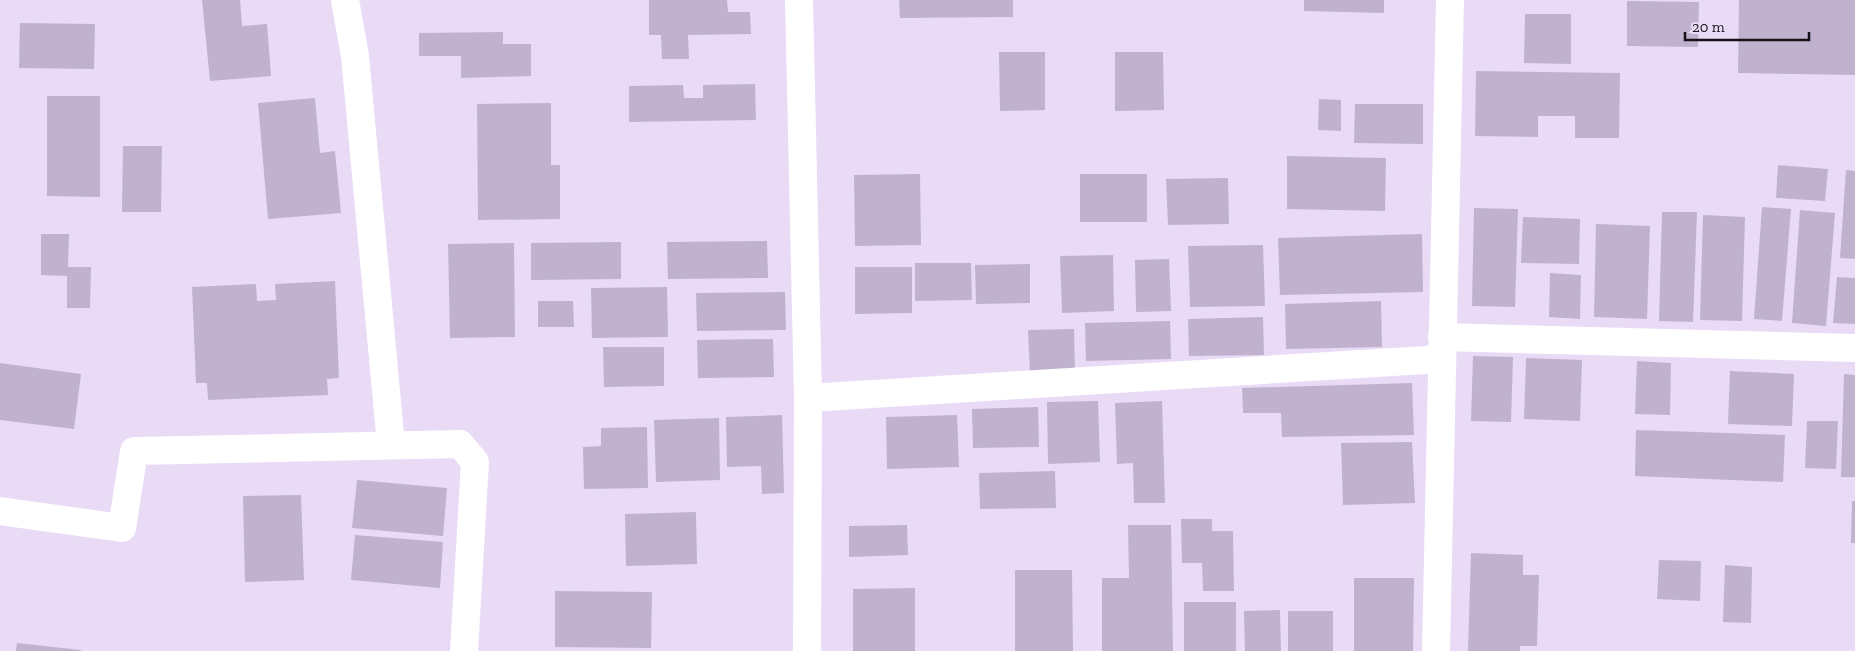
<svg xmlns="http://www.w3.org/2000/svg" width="1855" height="651" font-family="'Zilla Slab',serif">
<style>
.building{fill:#c0b2ce}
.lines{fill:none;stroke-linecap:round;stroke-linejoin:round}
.minor{stroke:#fff;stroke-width:28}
</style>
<rect width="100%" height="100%" fill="#e9daf6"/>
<g class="building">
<polygon points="202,0 240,0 242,26 267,24 271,76 210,81"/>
<polygon points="649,0 727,0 728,12 750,12 751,34 688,35 689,59 662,59 661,35 649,35"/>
<polygon points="899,0 1013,0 1013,17 900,18"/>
<polygon points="1304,0 1384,0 1384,13 1304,11"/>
<polygon points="1739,0 1855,0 1855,75 1738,73"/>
<polygon points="1627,1 1699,2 1698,47 1627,46"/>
<polygon points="1525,14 1571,14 1571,64 1524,63"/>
<polygon points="20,23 95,24 94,69 19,68"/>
<polygon points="503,32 503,44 531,44 531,76 461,78 461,56 419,56 419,33"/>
<polygon points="999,52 1045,52 1045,110 1000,111"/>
<polygon points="1115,52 1163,52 1164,110 1115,111"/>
<polygon points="1476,71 1620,73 1619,138 1575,138 1575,116 1538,116 1538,137 1475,136"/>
<polygon points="755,84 756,120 629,122 629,86 683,85 684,98 703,98 703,85"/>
<polygon points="47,96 100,96 100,197 47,196"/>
<polygon points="315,98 320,153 335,151 341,213 268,219 258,103"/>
<polygon points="1319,99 1341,100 1341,131 1318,130"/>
<polygon points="551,103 551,165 560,165 560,219 478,220 477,104"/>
<polygon points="1355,104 1423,104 1423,144 1354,143"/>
<polygon points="123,146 162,146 161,212 122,212"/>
<polygon points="1287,156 1386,158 1385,211 1287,209"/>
<polygon points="1778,165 1828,169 1825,201 1776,198"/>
<polygon points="1846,170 1855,171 1855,259 1840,258"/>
<polygon points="920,174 921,245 855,246 854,175"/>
<rect x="1080" y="174" width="67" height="48"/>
<polygon points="1228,178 1229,224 1168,225 1166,179"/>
<polygon points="1762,207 1791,209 1782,321 1754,319"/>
<polygon points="1474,208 1518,209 1515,307 1472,306"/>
<polygon points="1800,210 1835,213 1826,326 1792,323"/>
<polygon points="1662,212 1697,212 1693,322 1659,321"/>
<polygon points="1703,215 1745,217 1742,321 1700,320"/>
<polygon points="1523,217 1580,219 1579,264 1521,263"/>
<polygon points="1596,224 1650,226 1647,319 1594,317"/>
<polygon points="41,234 69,234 68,267 91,267 90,308 67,308 67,276 41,275"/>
<polygon points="1422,234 1423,292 1280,295 1278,238"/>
<polygon points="767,241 768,278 668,279 667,242"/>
<polygon points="621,242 621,279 531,280 531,243"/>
<polygon points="514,243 515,337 450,338 448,244"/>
<polygon points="1263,245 1265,306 1190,307 1188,246"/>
<polygon points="1113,255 1114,311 1062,313 1060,256"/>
<polygon points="1169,259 1171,311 1136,312 1135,260"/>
<polygon points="915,263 971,263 972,300 915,301"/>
<polygon points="1030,264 1030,303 976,304 975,265"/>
<polygon points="855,267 912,267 912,313 855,314"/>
<polygon points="1550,273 1581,275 1580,319 1549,317"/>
<polygon points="1837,277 1855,278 1855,324 1833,323"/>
<polygon points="335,281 339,378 327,379 328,395 208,400 207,383 196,383 192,287 256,284 257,301 276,300 275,284"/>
<polygon points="667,287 668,337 592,338 591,288"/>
<polygon points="785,292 786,330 697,331 696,293"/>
<polygon points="538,301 573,301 574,327 538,327"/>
<polygon points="1381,301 1382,347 1286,349 1285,304"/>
<polygon points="1263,317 1264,355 1189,356 1188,319"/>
<polygon points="1170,321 1171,359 1086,361 1085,323"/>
<polygon points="1074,329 1075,372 1030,373 1028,330"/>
<polygon points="773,339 774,377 698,378 697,340"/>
<polygon points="603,347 664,347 664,386 604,387"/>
<polygon points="1473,356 1513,357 1511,422 1471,421"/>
<polygon points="1526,358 1582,360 1580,421 1524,419"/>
<polygon points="1637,361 1671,363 1670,415 1635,414"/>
<polygon points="0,363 81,374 74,429 0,420"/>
<polygon points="1730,371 1794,374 1792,426 1728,424"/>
<polygon points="1844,374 1855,375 1855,477 1841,477"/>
<polygon points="1412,383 1414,435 1282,437 1281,413 1243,413 1242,388"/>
<polygon points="1098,401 1100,462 1048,464 1047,402"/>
<polygon points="1162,401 1165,503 1134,503 1133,463 1117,464 1115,403"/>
<polygon points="1038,407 1039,447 973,448 972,409"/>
<polygon points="782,415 784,493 762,494 761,466 727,467 726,417"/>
<polygon points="957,415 959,467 887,469 886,417"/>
<polygon points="719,418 720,480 656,482 654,420"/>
<polygon points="1807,421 1838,421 1836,469 1805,468"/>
<polygon points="647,427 648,488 584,489 583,447 601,446 601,428"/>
<polygon points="1636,430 1785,435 1783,482 1635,476"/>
<polygon points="1412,442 1415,503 1343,505 1341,443"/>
<polygon points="1055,471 1056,508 980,509 979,473"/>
<polygon points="357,480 447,488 443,536 352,528"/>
<polygon points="301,495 304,580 245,582 243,496"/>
<polygon points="1852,501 1855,501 1855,543 1851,543"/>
<polygon points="696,512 697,564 626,566 625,514"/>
<polygon points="1181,519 1212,519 1212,531 1233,531 1234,591 1203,591 1202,563 1182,563"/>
<polygon points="907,525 908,555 849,557 849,526"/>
<polygon points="1128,525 1171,525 1173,651 1102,651 1102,578 1129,578"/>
<polygon points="355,535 443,542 440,588 351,580"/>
<polygon points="1471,553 1523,555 1523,575 1539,575 1537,646 1520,646 1520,651 1468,651"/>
<polygon points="1659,560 1701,561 1700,601 1657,599"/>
<polygon points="1725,565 1752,567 1751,623 1723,622"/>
<polygon points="1015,570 1072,570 1073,651 1015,651"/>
<polygon points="1354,578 1414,578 1413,651 1354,651"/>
<polygon points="915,588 915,651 853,651 853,589"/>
<polygon points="555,591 652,592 651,648 555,647"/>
<rect x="1184" y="602" width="52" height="49"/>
<polygon points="1280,610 1281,651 1245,651 1244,611"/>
<rect x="1288" y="611" width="45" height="40"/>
<polygon points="17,643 81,650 81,651 16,651"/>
</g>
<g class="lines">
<g class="minor">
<polyline points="345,0 355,56 391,445"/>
<polyline points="799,0 808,398 807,651"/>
<polyline points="1442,337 1855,348"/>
<polyline points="808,398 1442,359"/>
<polyline points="0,511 122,528 134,451 460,444 475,462 464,651"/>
<polyline points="1436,651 1450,0"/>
</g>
</g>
<path d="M1685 32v8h124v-8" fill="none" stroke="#151019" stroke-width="2.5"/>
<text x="1692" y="32" font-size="15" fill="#151019" stroke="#e9daf6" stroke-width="4" paint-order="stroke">20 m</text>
</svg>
